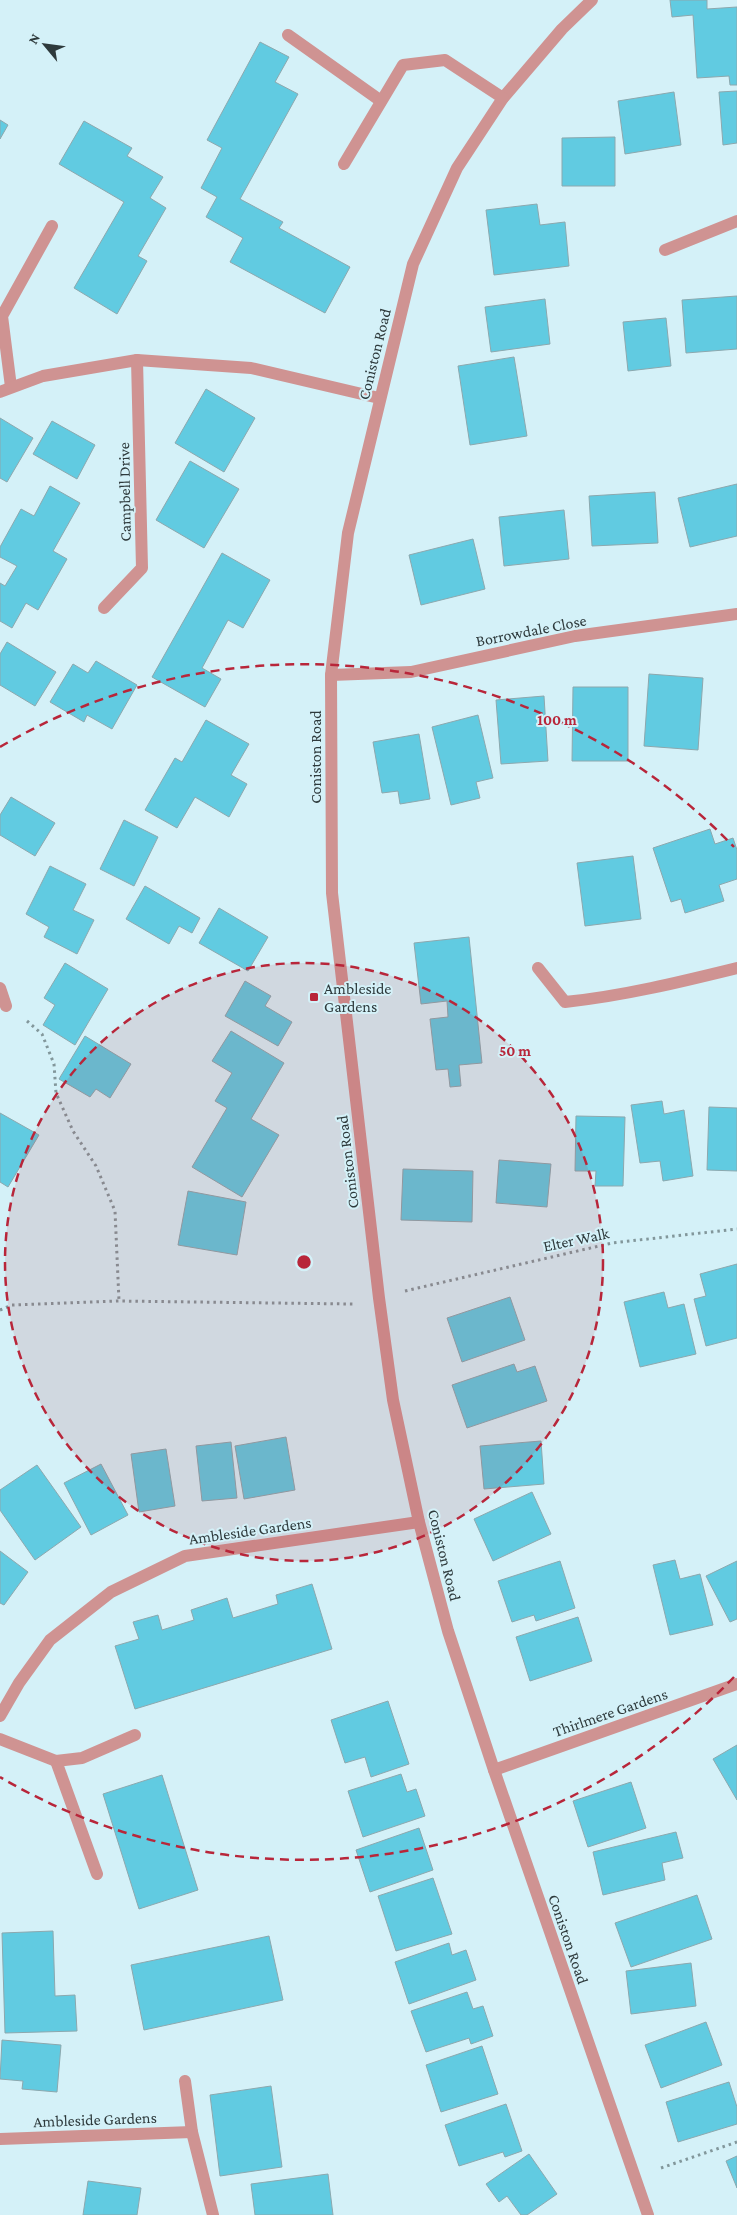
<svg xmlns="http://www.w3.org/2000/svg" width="737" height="2215" font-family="'Crimson Pro',serif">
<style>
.building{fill:#61cbe1;stroke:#8ca8ae}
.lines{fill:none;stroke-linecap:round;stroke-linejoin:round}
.path{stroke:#82979b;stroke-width:3;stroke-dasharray:2.5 4;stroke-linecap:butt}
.lane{stroke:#cf9392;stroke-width:12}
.street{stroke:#cf9392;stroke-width:12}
.ring{fill:none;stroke:#b8263a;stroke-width:2.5;stroke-dasharray:9 6}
.poi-dot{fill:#b8263a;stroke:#d4f1f8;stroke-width:2}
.labels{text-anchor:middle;stroke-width:4;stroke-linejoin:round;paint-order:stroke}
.street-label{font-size:16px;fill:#2e3a3c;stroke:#d4f1f8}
.poi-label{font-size:16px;fill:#2e3a3c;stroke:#d4f1f8;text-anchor:start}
.centre{fill:#b8263a;stroke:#d4f1f8;stroke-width:2.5}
.ring-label{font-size:15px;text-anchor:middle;font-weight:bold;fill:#b8263a;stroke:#d4f1f8;stroke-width:4;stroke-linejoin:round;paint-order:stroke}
</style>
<rect width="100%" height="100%" fill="#d4f1f8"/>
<g class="building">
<polygon points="670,0 707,0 707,9 737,7 737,85 730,85 729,76 697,78 693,15 672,17"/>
<polygon points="260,42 289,57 275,82 298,94 240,199 283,222 279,228 350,267 325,313 230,262 243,238 206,217 217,197 201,188 222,148 207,140"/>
<polygon points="737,91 737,143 723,145 719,92"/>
<polygon points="674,92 681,145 625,154 618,101"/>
<polygon points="0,120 8,125 0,139"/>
<polygon points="84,121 132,148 127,156 163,177 150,198 166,208 138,256 147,261 117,314 74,288 124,202 59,164"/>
<polygon points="615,137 615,186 562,186 562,138"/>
<polygon points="537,204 540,225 565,222 569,266 494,275 486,210"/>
<polygon points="737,296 737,349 686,353 682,300"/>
<polygon points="545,299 550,344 491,352 485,307"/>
<polygon points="666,318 671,366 628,371 623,322"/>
<polygon points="514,357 527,436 470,445 458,366"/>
<polygon points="206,389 255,418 224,472 175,443"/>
<polygon points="0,418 33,438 7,482 0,478"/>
<polygon points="52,421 95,445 77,479 33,454"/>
<polygon points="190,461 239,489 204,548 156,520"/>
<polygon points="737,484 737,536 690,547 678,498"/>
<polygon points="50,486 80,503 53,551 67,559 38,610 26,603 12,628 0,621 0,583 5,586 17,566 0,557 0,547 21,509 34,516"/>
<polygon points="655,492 658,543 592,546 589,496"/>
<polygon points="564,510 569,559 504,566 499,517"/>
<polygon points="473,539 485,589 421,605 409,555"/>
<polygon points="222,553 270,580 243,628 228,620 202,668 221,679 205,707 152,677"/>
<polygon points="7,642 56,672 35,706 0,685 0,654"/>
<polygon points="96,661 137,685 112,729 87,715 84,722 50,702 73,664 88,673"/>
<polygon points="649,674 703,678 698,750 644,746"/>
<polygon points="573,687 628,687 628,761 572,761"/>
<polygon points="544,696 548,761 501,764 496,700"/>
<polygon points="478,715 493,778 476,782 480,798 451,805 432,727"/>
<polygon points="206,720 249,744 231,775 247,784 229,817 195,797 177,828 145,810 175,758 182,762"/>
<polygon points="419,734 430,799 400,804 398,791 382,793 373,742"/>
<polygon points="11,797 55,823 35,856 0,835 0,815"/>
<polygon points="124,820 158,837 134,886 100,869"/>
<polygon points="710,829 715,844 733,838 737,850 737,879 719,885 724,901 685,913 681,899 671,902 653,848"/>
<polygon points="633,856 641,919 585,926 577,863"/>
<polygon points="50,866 86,884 73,910 94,920 77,954 44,937 49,927 26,914"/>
<polygon points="145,886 200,918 192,933 179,926 169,944 126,919"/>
<polygon points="219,908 268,937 248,971 199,943"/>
<polygon points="469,937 482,1063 459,1065 461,1086 450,1087 448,1069 436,1070 430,1019 448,1017 447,1001 421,1004 414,943"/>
<polygon points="65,963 108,989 75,1045 43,1025 55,1005 44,998"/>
<polygon points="245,981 271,996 265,1006 292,1022 278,1046 225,1016"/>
<polygon points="231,1031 284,1063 251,1119 279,1135 242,1197 192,1167 227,1108 215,1101 232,1073 212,1061"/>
<polygon points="85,1036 131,1064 110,1098 96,1089 90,1097 59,1079"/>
<polygon points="662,1101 664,1114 684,1110 693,1176 663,1181 660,1161 640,1163 631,1105"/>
<polygon points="709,1107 737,1108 737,1171 707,1170"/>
<polygon points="0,1113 39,1135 8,1187 0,1182"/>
<polygon points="576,1116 625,1117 623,1186 595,1186 596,1171 575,1171"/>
<polygon points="499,1160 551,1164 547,1207 496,1203"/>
<polygon points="403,1169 473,1171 472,1222 401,1220"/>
<polygon points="188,1191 246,1202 237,1255 178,1245"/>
<polygon points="737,1264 737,1338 706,1346 694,1299 706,1296 700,1274"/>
<polygon points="664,1292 668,1308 684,1304 696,1354 640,1367 624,1302"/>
<polygon points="510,1297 525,1340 462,1362 447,1318"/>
<polygon points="514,1364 517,1372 535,1366 547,1401 467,1428 452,1385"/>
<polygon points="286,1437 295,1490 244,1499 235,1446"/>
<polygon points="541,1441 544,1484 484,1489 480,1446"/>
<polygon points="231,1442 237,1498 202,1501 196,1446"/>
<polygon points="166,1449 175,1506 139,1512 131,1454"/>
<polygon points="101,1464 128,1515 91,1535 64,1483"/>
<polygon points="37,1465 81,1527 35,1560 0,1510 0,1490"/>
<polygon points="532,1492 551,1534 493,1561 474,1519"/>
<polygon points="0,1551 28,1572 4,1605 0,1603"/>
<polygon points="675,1560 680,1579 700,1574 713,1625 670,1635 653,1565"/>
<polygon points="560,1561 575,1608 536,1621 534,1615 512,1622 498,1581"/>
<polygon points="737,1561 737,1619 730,1622 706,1576"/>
<polygon points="312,1584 332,1649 135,1709 115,1646 139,1639 133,1622 158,1615 162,1630 194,1620 191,1610 227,1598 233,1618 278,1604 276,1595"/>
<polygon points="578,1617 592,1661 530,1681 516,1637"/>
<polygon points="388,1701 409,1764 371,1777 365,1757 345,1763 331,1720"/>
<polygon points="737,1745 737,1800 713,1759"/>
<polygon points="401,1774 407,1792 416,1789 425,1816 363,1837 348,1791"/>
<polygon points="162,1775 198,1890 139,1909 103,1794"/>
<polygon points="631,1782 646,1828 588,1847 573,1801"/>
<polygon points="419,1828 433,1870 370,1892 356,1850"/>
<polygon points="676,1832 683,1858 662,1863 665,1880 603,1895 593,1852"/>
<polygon points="433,1878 452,1934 396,1951 378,1896"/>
<polygon points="697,1895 712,1939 631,1967 615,1923"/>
<polygon points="53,1931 55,1996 75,1995 77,2031 5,2033 2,1933"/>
<polygon points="269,1936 283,2000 144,2030 131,1965"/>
<polygon points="449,1943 452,1955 466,1950 476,1980 409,2004 395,1962"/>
<polygon points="691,1963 696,2006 631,2014 626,1971"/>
<polygon points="467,1992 473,2009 483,2006 493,2036 471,2044 469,2038 426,2052 411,2011"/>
<polygon points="706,2022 722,2065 661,2088 645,2045"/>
<polygon points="2,2040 61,2045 57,2092 22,2089 23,2081 0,2079"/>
<polygon points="482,2046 498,2094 441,2112 426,2065"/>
<polygon points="729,2082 737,2107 737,2124 678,2142 666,2102"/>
<polygon points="271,2086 282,2167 220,2176 210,2095"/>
<polygon points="506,2104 522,2151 505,2157 503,2152 459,2166 445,2125"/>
<polygon points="529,2154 557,2194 527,2215 521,2215 507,2196 499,2202 486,2184"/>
<polygon points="737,2156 737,2188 726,2161"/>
<polygon points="328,2174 333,2215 255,2215 251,2184"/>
<polygon points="88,2181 141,2188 137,2215 83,2215"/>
</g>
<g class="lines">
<g class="path">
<polyline points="27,1021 42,1034 54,1064 56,1093 73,1131 96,1166 115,1211 119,1301"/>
<polyline points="405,1291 612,1243 737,1229"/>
<polyline points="0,1310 12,1305 119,1301 353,1304"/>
<polyline points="661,2168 737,2142"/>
</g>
<g class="lane">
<polyline points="288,35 381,101"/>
<polyline points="11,387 2,316 52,226"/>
</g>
<g class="street">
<polyline points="592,0 562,29 503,98 457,168 413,264 348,533 331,675 332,893 379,1298 393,1400 419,1522 448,1631 494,1770 648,2215"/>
<polyline points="344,164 403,65 445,60 503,98"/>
<polyline points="665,250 737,221"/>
<polyline points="0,392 43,376 137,360 251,368 379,398"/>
<polyline points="104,608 142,568 137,360"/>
<polyline points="331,675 411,672 575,636 737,614"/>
<path d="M538 968 565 1002C623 996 680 982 737 968"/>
<polyline points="0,988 6,1006"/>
<polyline points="0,1716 19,1683 50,1640 111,1592 185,1556 419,1522"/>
<polyline points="0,1739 56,1761"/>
<polyline points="494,1770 737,1684"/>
<polyline points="97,1874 56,1761 82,1758 135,1735"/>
<polyline points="185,2081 192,2132 213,2215"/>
<polyline points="0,2139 192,2132"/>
</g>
</g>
<circle cx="304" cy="1262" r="299" fill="#b8263a" fill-opacity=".12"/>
<g class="ring">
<circle cx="304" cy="1262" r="299"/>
<path d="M734 1677A598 598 0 0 1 0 1777M0 747A598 598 0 0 1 734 847"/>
</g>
<rect class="poi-dot" x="309" y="992" width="10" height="10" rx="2.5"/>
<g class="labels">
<g class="street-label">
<text transform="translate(374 354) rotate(-76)" y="6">Coniston Road</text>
<text transform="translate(124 492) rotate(-91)" y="6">Campbell Drive</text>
<text transform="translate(531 630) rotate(-11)" y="6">Borrowdale Close</text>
<text transform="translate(315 757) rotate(-90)" y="6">Coniston Road</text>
<text transform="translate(347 1162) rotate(-97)" y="6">Coniston Road</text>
<text transform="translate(576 1239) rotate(-12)" y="6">Elter Walk</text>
<text transform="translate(250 1530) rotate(-8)" y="6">Ambleside Gardens</text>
<text transform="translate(445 1555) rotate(76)" y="6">Coniston Road</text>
<text transform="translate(610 1712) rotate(-19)" y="6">Thirlmere Gardens</text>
<text transform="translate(569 1939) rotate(71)" y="6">Coniston Road</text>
<text transform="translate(95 2119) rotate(-2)" y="6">Ambleside Gardens</text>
</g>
<g class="poi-label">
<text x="324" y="994">Ambleside<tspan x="324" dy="18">Gardens</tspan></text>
</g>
</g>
<circle cx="304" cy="1262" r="8" class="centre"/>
<g class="ring-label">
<text x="557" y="725">100 m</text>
<text x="515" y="1056">50 m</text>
</g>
<g transform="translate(45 45) rotate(299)" stroke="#d4f1f8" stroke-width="4" paint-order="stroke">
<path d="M0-4L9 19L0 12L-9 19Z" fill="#2e3a3c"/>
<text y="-8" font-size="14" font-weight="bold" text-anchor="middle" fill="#2e3a3c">N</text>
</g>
</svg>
